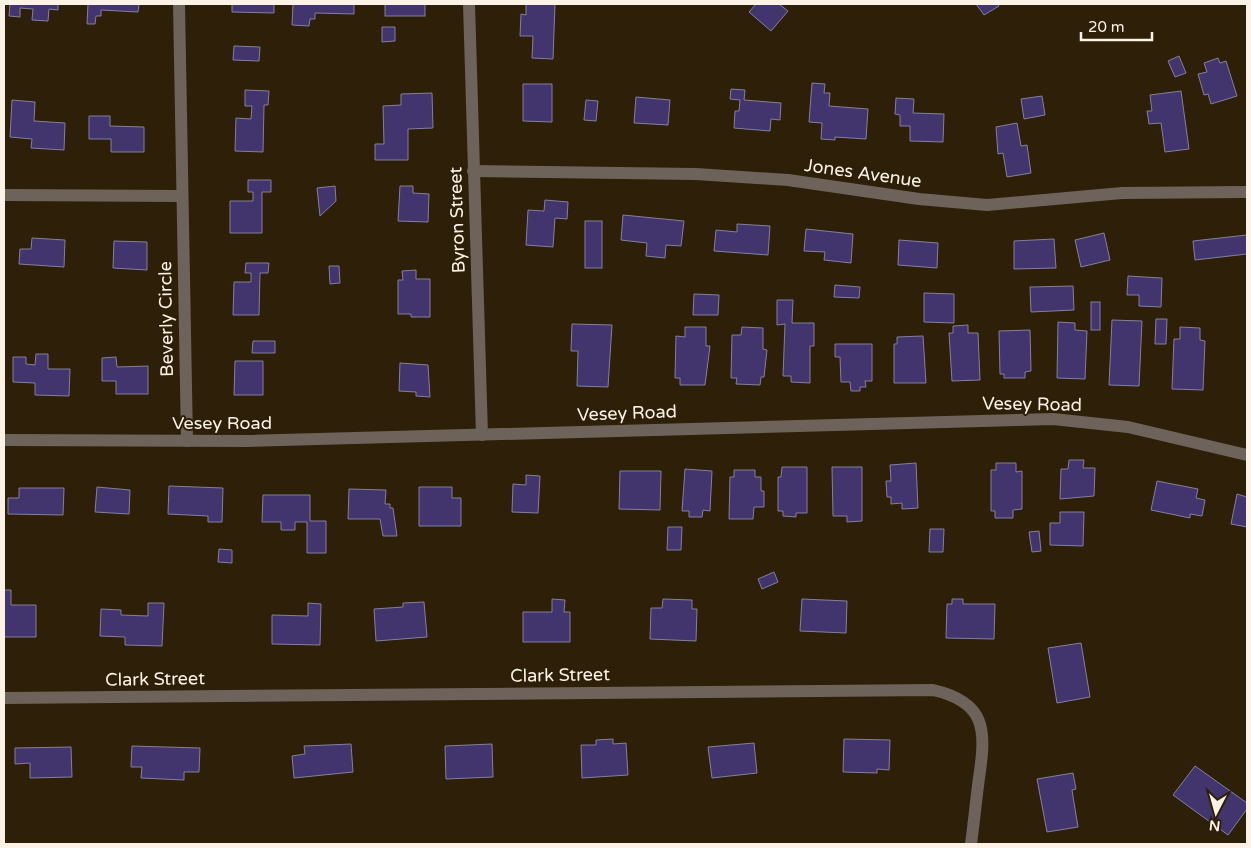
<svg xmlns="http://www.w3.org/2000/svg" width="1251" height="848" font-family="'Varela Round',sans-serif">
<style>
.building{fill:#42356d;stroke:#84809b}
.lines{fill:none;stroke-linecap:round;stroke-linejoin:round}
.minor{stroke:#6d635a;stroke-width:12}
.labels{text-anchor:middle;stroke-width:4;stroke-linejoin:round;paint-order:stroke}
.street-label{font-size:18px;fill:#fcf2e5;stroke:#2d1f08}
</style>
<rect width="100%" height="100%" fill="#2d1f08"/>
<g class="building">
<polygon points="10,4 58,4 58,10 49,9 48,21 32,20 33,9 20,8 20,17 9,16"/>
<polygon points="88,4 139,4 138,12 101,10 101,16 96,16 95,24 87,24"/>
<polygon points="232,4 274,4 274,13 232,12"/>
<polygon points="293,4 354,4 354,14 315,13 315,19 310,19 309,26 292,25"/>
<rect x="385" y="4" width="40" height="12"/>
<polygon points="526,4 555,4 553,59 532,58 533,36 520,36 521,14 526,15"/>
<polygon points="756,4 779,4 788,11 771,31 749,12"/>
<polygon points="976,4 998,4 999,6 984,15"/>
<polygon points="382,27 395,27 395,41 382,42"/>
<polygon points="234,46 260,47 259,61 233,60"/>
<polygon points="1179,56 1186,73 1175,77 1168,61"/>
<polygon points="1218,58 1220,63 1226,61 1237,96 1211,104 1208,94 1204,95 1198,74 1207,72 1204,63"/>
<polygon points="812,83 825,84 824,93 830,93 829,106 868,109 866,139 835,137 835,140 821,139 822,123 809,122"/>
<polygon points="523,84 552,84 552,122 523,121"/>
<polygon points="731,89 745,90 744,100 781,103 780,120 771,119 770,131 734,128 735,111 739,111 740,100 730,99"/>
<polygon points="245,90 269,91 268,105 264,105 263,152 235,151 236,118 251,119 252,106 245,106"/>
<polygon points="1181,91 1189,149 1165,152 1161,123 1149,124 1147,111 1152,111 1150,95"/>
<polygon points="432,93 433,128 408,129 408,160 375,160 375,144 384,144 383,106 401,105 401,94"/>
<polygon points="1042,96 1045,115 1024,119 1021,99"/>
<polygon points="636,97 670,100 668,125 634,123"/>
<polygon points="896,98 914,99 913,113 944,114 943,142 910,141 910,126 900,126 900,115 895,114"/>
<polygon points="12,100 35,102 34,121 65,123 64,150 31,148 32,139 10,137"/>
<polygon points="586,100 598,101 596,121 584,120"/>
<polygon points="89,116 110,116 110,126 144,127 144,152 111,152 111,139 89,139"/>
<polygon points="1017,123 1021,146 1027,145 1031,173 1007,177 1003,153 998,154 996,127"/>
<polygon points="248,180 271,180 271,192 262,192 262,233 230,233 230,201 253,201 253,192 248,192"/>
<polygon points="335,186 336,201 320,216 317,188"/>
<polygon points="400,186 413,186 413,193 429,194 428,222 398,221"/>
<polygon points="545,200 568,202 567,219 555,218 553,247 526,245 528,210 544,211"/>
<polygon points="623,215 684,221 681,246 666,245 665,258 646,256 647,243 621,240"/>
<rect x="585" y="221" width="17" height="47"/>
<polygon points="737,224 770,226 768,255 714,251 716,230 737,232"/>
<polygon points="806,229 853,234 851,263 824,260 825,252 804,251"/>
<polygon points="1104,233 1110,260 1081,267 1075,240"/>
<polygon points="1247,235 1247,254 1195,260 1193,241"/>
<polygon points="32,238 65,240 64,267 19,264 20,249 31,249"/>
<polygon points="1054,239 1056,268 1014,269 1014,241"/>
<polygon points="899,240 938,243 937,268 898,265"/>
<polygon points="114,241 147,242 147,270 113,268"/>
<polygon points="246,263 269,263 268,273 260,273 259,315 233,315 234,282 251,282 251,273 245,273"/>
<polygon points="329,266 339,266 340,283 330,284"/>
<polygon points="416,270 416,279 430,279 430,317 411,317 411,314 398,314 398,280 403,280 402,271"/>
<polygon points="1128,276 1162,278 1161,307 1139,306 1139,295 1127,295"/>
<polygon points="835,285 860,287 859,298 834,297"/>
<polygon points="1073,286 1074,310 1031,312 1030,287"/>
<polygon points="924,293 954,294 954,323 924,322"/>
<polygon points="694,294 719,295 718,315 693,315"/>
<polygon points="777,300 793,300 792,323 814,323 814,346 810,346 810,383 791,382 791,376 783,376 785,324 777,325"/>
<rect x="1091" y="302" width="9" height="28"/>
<polygon points="1156,319 1167,319 1166,344 1155,344"/>
<polygon points="1112,320 1142,321 1139,386 1109,385"/>
<polygon points="1058,322 1075,323 1075,330 1087,331 1085,379 1057,378"/>
<polygon points="572,324 612,325 608,387 577,386 578,351 571,351"/>
<polygon points="968,325 968,333 978,333 980,380 952,381 949,333 953,333 953,326"/>
<polygon points="685,327 706,327 706,346 710,346 705,385 680,385 680,378 675,378 676,336 685,337"/>
<polygon points="742,327 763,328 763,349 767,350 764,377 761,377 760,385 736,384 737,378 731,378 732,335 741,335"/>
<polygon points="1180,327 1200,328 1200,340 1205,341 1203,390 1172,389 1174,339 1180,339"/>
<polygon points="1030,330 1031,371 1025,372 1025,378 1004,378 1004,374 1000,374 999,331"/>
<polygon points="923,336 926,383 894,383 894,344 897,344 897,337"/>
<polygon points="253,341 275,341 275,353 252,353"/>
<polygon points="835,344 872,344 872,381 865,381 866,387 860,387 860,391 851,391 850,382 841,382 840,357 835,357"/>
<polygon points="36,354 48,354 48,369 70,369 69,396 35,395 35,383 13,382 13,357 26,357 26,364 35,365"/>
<polygon points="116,357 117,367 148,366 148,394 116,394 116,381 102,381 102,358"/>
<polygon points="235,361 263,361 263,395 234,395"/>
<polygon points="400,363 428,365 430,397 416,396 416,392 399,391"/>
<polygon points="1069,460 1084,460 1083,468 1095,468 1094,496 1060,499 1061,469 1068,469"/>
<polygon points="916,463 918,508 902,509 902,503 891,504 891,497 887,497 886,481 891,481 890,465"/>
<polygon points="996,463 1016,463 1016,472 1022,471 1022,509 1013,510 1013,518 995,518 995,511 991,511 991,470 996,470"/>
<polygon points="782,467 807,467 807,513 796,513 796,517 783,516 783,511 778,511 778,477 781,477"/>
<polygon points="832,467 862,467 862,521 847,522 847,516 833,516"/>
<polygon points="685,469 712,471 710,511 703,510 702,517 689,517 689,511 682,511"/>
<polygon points="734,470 755,470 755,477 761,477 761,491 764,491 764,507 754,507 753,519 729,519 730,477 734,477"/>
<polygon points="620,471 661,471 660,510 619,509"/>
<polygon points="526,475 540,476 538,513 512,512 513,484 526,485"/>
<polygon points="1157,481 1198,489 1196,498 1205,500 1202,516 1190,514 1190,518 1151,510"/>
<polygon points="169,486 223,488 222,522 208,522 208,516 168,514"/>
<polygon points="97,487 130,490 129,514 95,512"/>
<polygon points="419,487 452,487 452,498 461,498 461,526 419,526"/>
<polygon points="19,488 64,488 63,515 8,514 8,498 19,498"/>
<polygon points="349,489 386,490 385,504 390,504 390,508 393,508 397,536 383,536 380,519 348,519"/>
<polygon points="1237,494 1247,497 1247,527 1231,524"/>
<polygon points="263,495 310,495 310,521 326,521 326,553 307,553 307,522 295,522 295,530 281,530 281,522 262,522"/>
<polygon points="1060,512 1084,512 1083,546 1050,545 1050,523 1060,523"/>
<polygon points="668,527 682,527 681,550 667,550"/>
<polygon points="930,529 944,529 943,552 929,552"/>
<polygon points="1039,531 1041,551 1032,552 1029,532"/>
<polygon points="219,549 232,550 232,563 218,562"/>
<polygon points="774,572 778,582 762,589 758,579"/>
<polygon points="4,590 11,590 11,605 36,605 36,637 4,637"/>
<polygon points="552,599 565,600 564,612 570,612 570,642 523,642 523,612 552,612"/>
<polygon points="663,599 692,600 692,609 697,609 696,641 650,639 651,608 662,608"/>
<polygon points="802,599 847,601 846,633 800,631"/>
<polygon points="952,599 963,599 963,604 995,604 994,639 946,638 947,604 952,604"/>
<polygon points="424,602 427,637 376,641 374,609 403,607 403,603"/>
<polygon points="148,603 164,603 162,646 125,645 125,637 100,636 101,609 121,610 121,615 148,616"/>
<polygon points="308,603 321,604 320,645 272,644 272,615 308,616"/>
<polygon points="1081,643 1090,697 1057,703 1048,648"/>
<polygon points="613,739 613,744 626,743 628,775 582,778 581,745 596,745 596,740"/>
<polygon points="844,739 890,740 889,770 877,769 877,773 843,772"/>
<polygon points="754,743 757,773 712,778 708,747"/>
<polygon points="351,744 353,772 294,778 292,756 305,754 304,746"/>
<polygon points="492,744 493,777 446,779 445,746"/>
<polygon points="132,746 200,748 199,772 184,772 184,780 141,778 142,767 131,767"/>
<polygon points="71,747 72,777 30,778 30,763 15,764 15,748"/>
<polygon points="1195,766 1247,803 1247,809 1228,835 1173,795"/>
<polygon points="1073,773 1076,789 1072,790 1078,827 1047,832 1037,779"/>
</g>
<g class="lines">
<g class="minor">
<polyline points="179,4 187,441"/>
<polyline points="469,4 482,435"/>
<polyline points="473,171 696,174 788,180 919,199 987,205 1122,193 1247,192"/>
<polyline points="4,195 181,196"/>
<polyline points="4,440 248,441 1053,419 1128,427 1247,455"/>
<path d="M4 698 933 690C987 702 986 731 979 778 976 800 974 822 971 844"/>
</g>
</g>
<g class="labels">
<g class="street-label">
<text transform="translate(863 173) rotate(8)" y="6">Jones Avenue</text>
<text transform="translate(457 220) rotate(-92)" y="6">Byron Street</text>
<text transform="translate(166 319) rotate(-91)" y="6">Beverly Circle</text>
<text transform="translate(1032 404) rotate(1)" y="6">Vesey Road</text>
<text transform="translate(627 413) rotate(-2)" y="6">Vesey Road</text>
<text x="222" y="429">Vesey Road</text>
<text transform="translate(560 675) rotate(-1)" y="6">Clark Street</text>
<text transform="translate(155 679) rotate(-1)" y="6">Clark Street</text>
</g>
</g>
<rect width="1251" height="848" fill="none" stroke="#fcf2e5" stroke-width="10"/>
<g transform="translate(1216 813) rotate(186)" stroke="#2d1f08" stroke-width="4" paint-order="stroke">
<path d="M0-4L9 19L0 12L-9 19Z" fill="#fcf2e5"/>
<text y="-8" font-size="14" font-weight="bold" text-anchor="middle" fill="#fcf2e5">N</text>
</g>
<path d="M1081 32v8h71v-8" fill="none" stroke="#fcf2e5" stroke-width="2.5"/>
<text x="1088" y="32" font-size="15" fill="#fcf2e5" stroke="#2d1f08" stroke-width="4" paint-order="stroke">20 m</text>
</svg>
